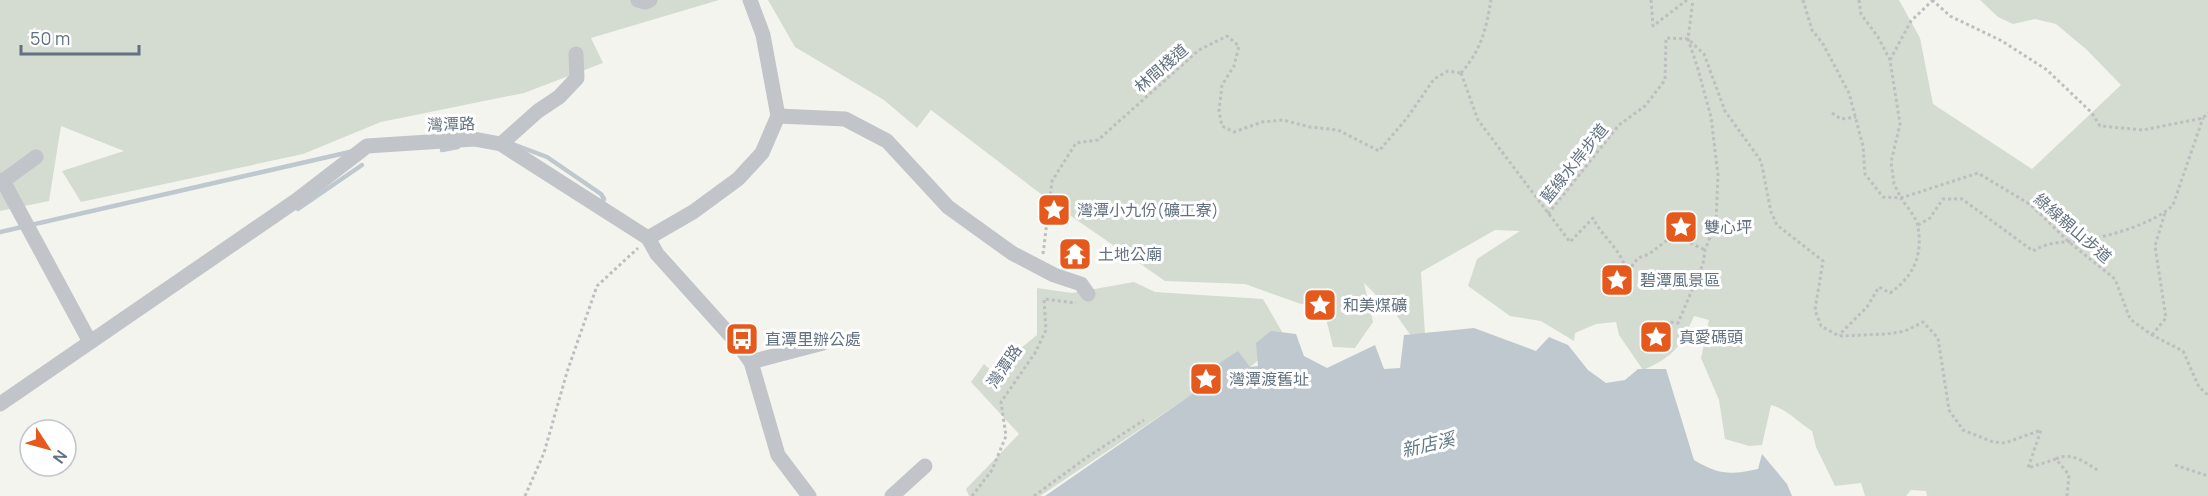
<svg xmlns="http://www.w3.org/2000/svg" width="2208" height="496" font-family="Manrope,'Noto Sans TC',sans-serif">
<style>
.green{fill:#d4dbd0}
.water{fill:#bfc8ce}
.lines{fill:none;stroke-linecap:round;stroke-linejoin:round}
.stream{stroke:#bfc8ce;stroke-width:4.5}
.path{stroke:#bdbec0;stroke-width:3;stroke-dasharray:3 3;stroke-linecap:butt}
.minor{stroke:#c1c4c8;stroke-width:15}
.labels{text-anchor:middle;stroke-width:6;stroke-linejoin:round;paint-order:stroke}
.street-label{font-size:16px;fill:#627181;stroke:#fff}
.poi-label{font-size:16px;fill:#627181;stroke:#fff;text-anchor:start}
.water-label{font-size:18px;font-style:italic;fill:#637a86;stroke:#fff}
</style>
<rect width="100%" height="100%" fill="#f4f4ef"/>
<g class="green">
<polygon points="0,0 719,0 591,38 603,63 524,93 381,122 303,154 81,202 62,171 124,151 61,126 49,201 0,211"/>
<path d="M768 0H1899L1920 38 1933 104 2032 169 2121 85 2087 50 2056 24 2035 19 2013 24 1998 17 1980 0H2208V496H1927L1926 491 1911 490 1906 496H1865L1861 483 1835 486 1816 447 1812 431C1798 422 1787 409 1771 405L1762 445 1749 446 1725 439 1719 400 1701 358 1709 320 1694 316C1681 346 1675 356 1643 370L1619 335 1616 322 1596 324 1575 333 1574 341 1541 321 1510 316 1468 286 1477 259 1520 231 1495 230 1421 272 1426 349 1409 333 1397 316 1364 283 1373 322 1355 348 1333 347 1322 302 1301 304 1245 284 1165 281 1058 207 931 110 917 128 884 100 795 47Z"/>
<polygon points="1134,282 1155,292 1263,299 1285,337 1227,387 1196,392 1040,496 969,496 966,489 1019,434 971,382 984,364 995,374 1011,356 1037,335 1037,288 1072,293"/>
</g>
<path class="water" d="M1474 328 1536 351 1549 337 1568 345 1588 370 1606 383 1625 380 1638 369H1666L1694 460C1719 475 1730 475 1758 469L1762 454 1787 484 1792 496H1045L1217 377 1212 368 1238 351 1250 367 1258 366 1256 343 1271 331 1296 334 1304 356 1327 368 1375 345 1384 369 1400 368 1404 335Z"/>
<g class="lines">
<g class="stream">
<polyline points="510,143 547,157 601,194 604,199 601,205"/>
<polyline points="442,150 458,147"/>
<polyline points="298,209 362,165"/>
<polyline points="0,232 354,151"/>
</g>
<g class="path">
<polyline points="1651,0 1653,26 1687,0"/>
<path d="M1803 0 1812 30 1823 44 1849 93 1863 146 1865 174 1883 197 1901 198C1907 207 1917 218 1918 227 1923 256 1913 277 1890 293L1879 287 1867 307 1839 335"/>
<polyline points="1859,0 1861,14 1878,37 1890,60 1900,124 1891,162 1894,184 1901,198 1978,173 2031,205 2069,242 2115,279 2130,319 2152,335 2183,351 2199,387 2208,395"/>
<polyline points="1932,0 1950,16 2002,41 2047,70 2092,113 2100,126 2143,130 2203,118 2208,113"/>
<polyline points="1890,60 1911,21 1933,0"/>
<path d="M1461 73 1478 120 1570 242 1593 218C1601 235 1617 246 1624 264 1626 270 1626 278 1626 284L1632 266 1638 258 1649 254 1674 235 1705 250"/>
<path d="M1461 73C1481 50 1486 30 1491 0"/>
<polyline points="1832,113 1841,119 1856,117"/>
<polyline points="1548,214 1619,125 1645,106 1665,80 1666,38 1688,39 1704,54 1725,111 1761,161 1771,212 1777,225 1823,261 1815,310 1821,326 1839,336 1887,334 1905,331 1923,322 1938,338 1949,410 1963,430 1993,442 2005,443 2041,430 2028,468 2056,459 2069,475 2067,496"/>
<path d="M1918 225 1930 218 1943 199H1962L2033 251C2051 240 2067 243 2087 240 2113 235 2155 223 2173 205L2203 118"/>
<polyline points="1043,254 1052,181 1076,143 1098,140 1199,50 1227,36 1239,46 1234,66 1222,85 1219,111 1222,126 1234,132 1262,122 1283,120 1310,127 1338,130 1379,151 1407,118 1434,79 1448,71 1461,73"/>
<polyline points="2152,335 2166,318 2155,246 2165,213"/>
<polyline points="1657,352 1662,349 1668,322 1678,323 1703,264 1705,250 1716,222 1718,175 1711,117 1698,69 1688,39 1693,0"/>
<path d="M2056 459C2071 451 2086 463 2099 471"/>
<polyline points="2175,465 2208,476"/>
<polyline points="525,496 544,453 567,372 597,286 638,248"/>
<polyline points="972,496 992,470 1006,436 1001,402 1035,353 1046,330 1044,299 1076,303"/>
<polyline points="1034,496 1086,458 1144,420"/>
</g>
<g class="minor">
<polyline points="638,0 645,2 650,0"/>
<polyline points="778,116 845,119 887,141 948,207 1012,253 1054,275 1081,284 1088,294"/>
<polyline points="501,144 538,111 559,97 577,78 576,54"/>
<polyline points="0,180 3,181 90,342"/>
<polyline points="3,181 36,157"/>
<polyline points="648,238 693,212 738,179 762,153 778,116 763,35 750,0"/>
<polyline points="751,362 823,343"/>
<polyline points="0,404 297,200 367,146 474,139 501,144 648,238 657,254 738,344 751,362 778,455 809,496"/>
<polyline points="892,496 925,466"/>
</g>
</g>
<defs>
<g id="sight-square" transform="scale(1.725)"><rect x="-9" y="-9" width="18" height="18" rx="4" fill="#e6591d" stroke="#fff"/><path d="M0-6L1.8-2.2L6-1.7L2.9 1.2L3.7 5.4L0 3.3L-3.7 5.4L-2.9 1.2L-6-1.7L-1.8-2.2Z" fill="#fff"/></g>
<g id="temple-square" transform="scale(1.725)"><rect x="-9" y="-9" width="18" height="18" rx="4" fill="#e6591d" stroke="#fff"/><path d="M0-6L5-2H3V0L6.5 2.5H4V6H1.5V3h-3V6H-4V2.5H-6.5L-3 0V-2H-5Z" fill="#fff"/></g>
<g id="bus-square" transform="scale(1.725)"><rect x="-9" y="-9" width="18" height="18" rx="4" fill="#e6591d" stroke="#fff"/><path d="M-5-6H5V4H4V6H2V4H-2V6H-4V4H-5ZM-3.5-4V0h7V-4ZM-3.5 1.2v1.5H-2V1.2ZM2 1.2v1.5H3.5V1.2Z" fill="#fff"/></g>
</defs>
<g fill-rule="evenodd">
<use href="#sight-square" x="1054" y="210"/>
<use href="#sight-square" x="1681" y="227"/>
<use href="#temple-square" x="1075" y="254"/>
<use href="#sight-square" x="1617" y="280"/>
<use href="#sight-square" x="1320" y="305"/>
<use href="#sight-square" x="1656" y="337"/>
<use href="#bus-square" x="742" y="339"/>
<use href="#sight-square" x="1206" y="379"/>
</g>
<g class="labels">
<g class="street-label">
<text transform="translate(1161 68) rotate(-41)" y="6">林間棧道</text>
<text transform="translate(451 124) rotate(-2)" y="6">灣潭路</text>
<text transform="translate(1574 163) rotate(-51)" y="6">藍線水岸步道</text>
<text transform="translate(2073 228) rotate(41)" y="6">綠線親山步道</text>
<text transform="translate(1004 366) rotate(-56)" y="6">灣潭路</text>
</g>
<g class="poi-label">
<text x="1077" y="216">灣潭小九份(礦工寮)</text>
<text x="1704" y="233">雙心坪</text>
<text x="1098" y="260">土地公廟</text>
<text x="1640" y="286">碧潭風景區</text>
<text x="1343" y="311">和美煤礦</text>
<text x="1679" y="343">真愛碼頭</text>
<text x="765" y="345">直潭里辦公處</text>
<text x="1229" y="385">灣潭渡舊址</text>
</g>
<g class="water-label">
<text transform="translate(1428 445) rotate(-13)" y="6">新店溪</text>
</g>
</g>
<g transform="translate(48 448) rotate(126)"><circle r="28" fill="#ffffff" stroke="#c0c6cd" stroke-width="1.5"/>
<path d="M0-4.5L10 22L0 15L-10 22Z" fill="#e6591d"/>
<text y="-9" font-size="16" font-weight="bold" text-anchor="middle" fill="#627181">N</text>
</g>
<path d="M21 45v9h118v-9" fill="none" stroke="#627181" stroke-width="3"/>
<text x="30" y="45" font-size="18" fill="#627181" stroke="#ffffff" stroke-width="4.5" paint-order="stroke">50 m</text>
</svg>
